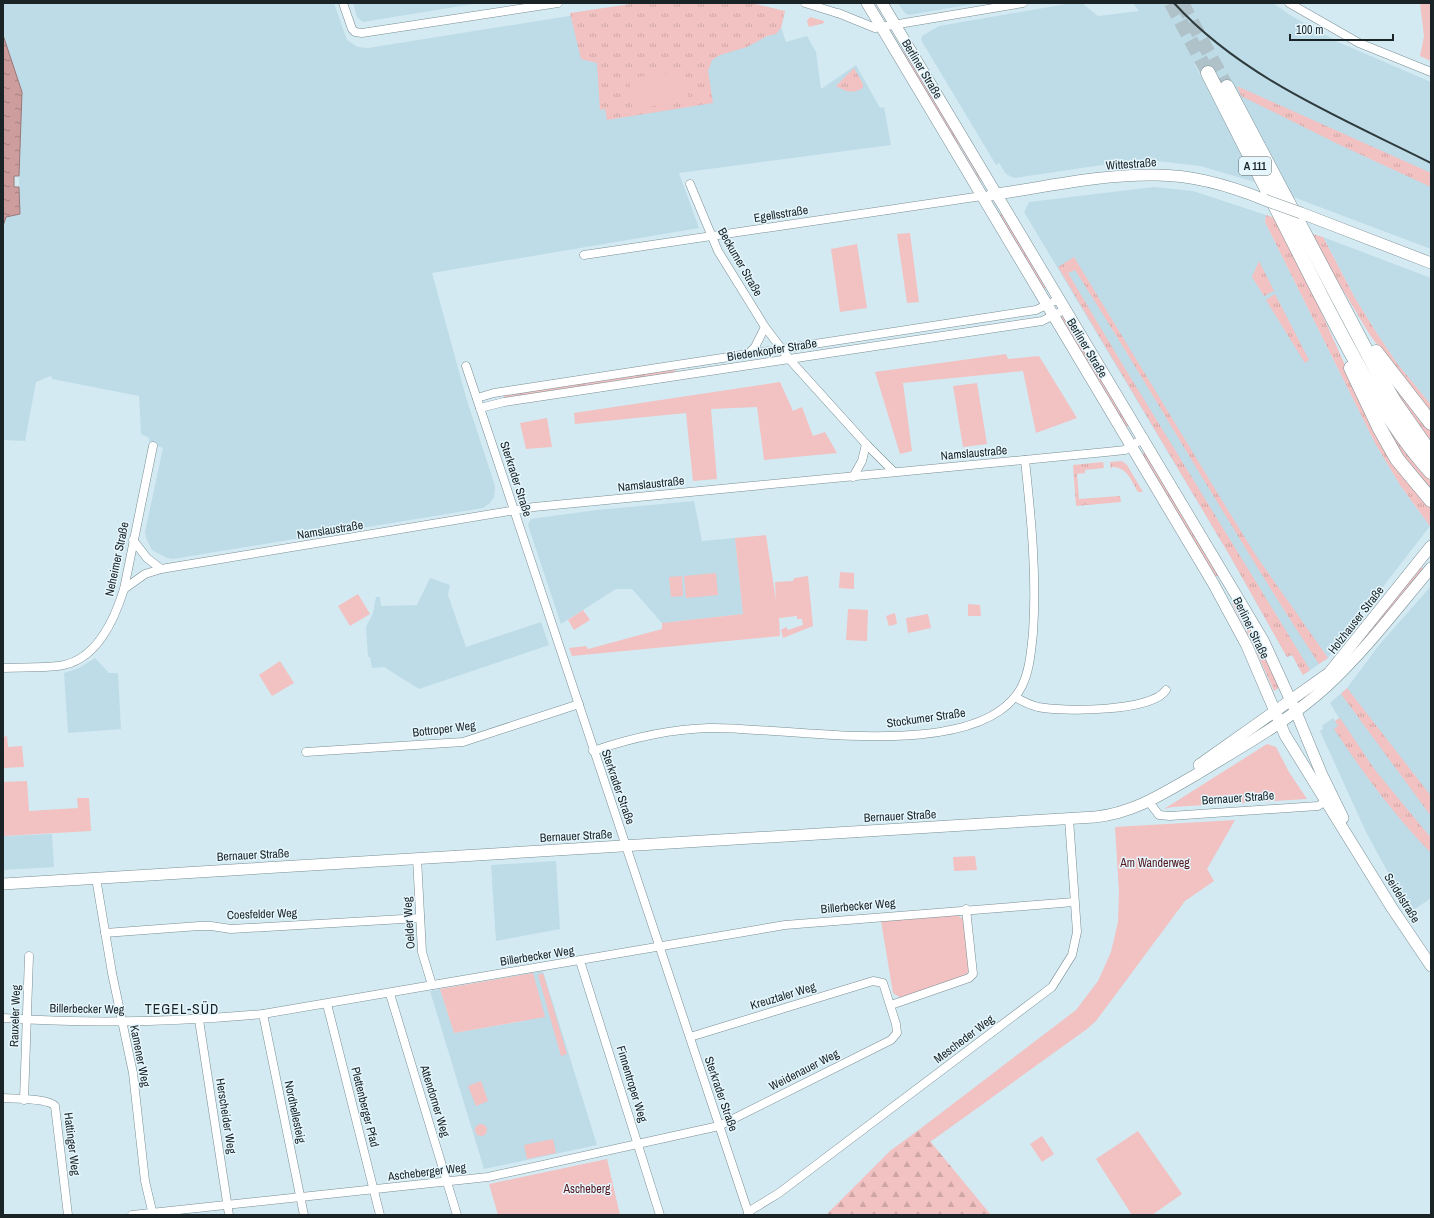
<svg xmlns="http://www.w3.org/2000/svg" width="1434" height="1218" font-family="'Archivo Narrow',sans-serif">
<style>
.built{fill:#bedce7}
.grass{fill:url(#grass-tufts)}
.forest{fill:url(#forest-firs)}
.green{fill:#f2c1c1}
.water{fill:url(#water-ripples);stroke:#977879}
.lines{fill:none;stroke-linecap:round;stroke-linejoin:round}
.highway-tunnel{stroke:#afc2c9;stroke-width:14;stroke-dasharray:14 7;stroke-linecap:butt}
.street-casing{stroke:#798e95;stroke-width:9}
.secondary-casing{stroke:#798e95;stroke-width:12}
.highway-casing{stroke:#798e95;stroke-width:15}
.street{stroke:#fff;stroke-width:8}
.secondary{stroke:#fff;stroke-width:11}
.highway{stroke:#fff;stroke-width:14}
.rail{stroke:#2f3a3d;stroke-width:2}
.secondary-bridge-casing{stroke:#798e95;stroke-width:12;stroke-linecap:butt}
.secondary-bridge{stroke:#fff;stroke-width:11}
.labels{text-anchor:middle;stroke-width:3;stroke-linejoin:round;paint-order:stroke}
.shield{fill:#e5f6fd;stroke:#576266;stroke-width:1}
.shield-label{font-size:11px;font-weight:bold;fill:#1a2326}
.street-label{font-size:12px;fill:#1a2326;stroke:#e5f6fd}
.park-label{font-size:12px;fill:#551a1f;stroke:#e5f6fd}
.quarter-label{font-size:14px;letter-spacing:1px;fill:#1a2326;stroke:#e5f6fd}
</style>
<defs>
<pattern id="grass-tufts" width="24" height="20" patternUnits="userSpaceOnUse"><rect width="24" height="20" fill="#f2c1c1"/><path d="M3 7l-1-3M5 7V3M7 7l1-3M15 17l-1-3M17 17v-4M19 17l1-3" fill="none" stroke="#cfa6a6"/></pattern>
<pattern id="forest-firs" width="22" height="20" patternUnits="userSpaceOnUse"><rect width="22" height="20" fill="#f2c1c1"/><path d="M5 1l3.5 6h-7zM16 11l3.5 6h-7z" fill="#cfa6a6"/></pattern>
<pattern id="water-ripples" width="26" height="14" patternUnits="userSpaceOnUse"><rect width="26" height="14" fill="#cd9d9d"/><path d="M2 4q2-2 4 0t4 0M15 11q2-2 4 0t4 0" fill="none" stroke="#a68080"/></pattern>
</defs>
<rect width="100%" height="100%" fill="#d4eaf2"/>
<g class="built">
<polygon points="3,3 334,3 347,40 358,47 368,48 650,3 730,3 784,17 781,27 786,42 807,36 816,52 821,89 856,65 880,108 884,107 891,145 679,173 699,228 432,273 466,397 495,486 494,497 490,503 483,508 173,559 167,558 152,550 146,538 145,532 163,448 149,442 149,438 141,434 139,396 52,379 51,376 36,382 25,441 3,440 3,226 6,217 20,214 19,176 22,92 3,35"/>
<polygon points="353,3 480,3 363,22 357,17"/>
<polygon points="898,3 979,3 909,15 905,13"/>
<polygon points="1072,3 1082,3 1098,16 1139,11 1133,3 1273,3 1290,15 1338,42 1431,82 1431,249 1293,197 1241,97 1194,63 1255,182 1200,166 1157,161 1116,163 1014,178 1006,174 999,163 996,165 921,40 922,36 939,26"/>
<polygon points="1154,187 1193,191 1266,215 1265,222 1375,443 1400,485 1430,526 1328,658 1303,675 1292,655 1287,657 1230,556 1024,212 1029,202"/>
<polygon points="1323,237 1431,278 1431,405 1396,362 1376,332 1355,298"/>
<polygon points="694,501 702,541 735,538 743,614 662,623 632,589 616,589 561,624 528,525 531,519 596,510"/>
<polygon points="430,578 450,585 448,595 466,647 541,622 549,645 419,689 384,667 372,668 370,657 368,657 366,627 373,613 376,597 380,597 381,606 417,605"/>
<polygon points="1431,586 1431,898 1412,911 1390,876 1366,832 1320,731 1323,729 1322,726 1333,718 1335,721 1339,718 1330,703 1347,688 1380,644"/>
<polygon points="95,658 109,673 118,673 121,729 68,733 64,673 79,668"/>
<polygon points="52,834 54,867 3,870 3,836"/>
<polygon points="556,861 560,929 496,941 491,865"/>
<polygon points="543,971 597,1145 484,1169 430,991 440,989 454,1033 501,1025 524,1021 510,977"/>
</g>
<g class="grass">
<polygon points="637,3 751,3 785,11 781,28 776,34 767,36 747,47 720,55 712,60 708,71 713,103 607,120 605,109 600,110 597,63 581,59 570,13"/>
<polygon points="810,17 824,21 824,23 809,27 807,21"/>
<polygon points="897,42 944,113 983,180 980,180 960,146 951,135 895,43"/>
<path d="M854 68 863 84V88C852 94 847 92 836 86Z"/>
<polygon points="1237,86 1431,173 1431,187 1342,146 1241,96"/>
<polygon points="1001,214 1048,287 1043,289 998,215"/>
<polygon points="1266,215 1275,218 1309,285 1362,403 1423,499 1431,507 1430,526 1400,485 1375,443 1265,222"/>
<polygon points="1312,234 1323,237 1355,298 1376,332 1396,362 1431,405 1431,417 1370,335 1329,267"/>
<path d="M1074 257 1229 512 1257 557 1328 658 1319 664C1234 535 1158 400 1075 270L1068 273 1121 362 1310 670 1303 675 1292 655 1287 657 1230 556 1058 267Z"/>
<polygon points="1259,261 1274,291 1264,296 1252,277"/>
<polygon points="1275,294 1309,360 1305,363 1266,300"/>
<polygon points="1064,315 1130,425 1126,427 1060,318"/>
<polygon points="1380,364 1431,430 1431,443 1405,407"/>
<polygon points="675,367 675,373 505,399 504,396 504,394"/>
<polygon points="1366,388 1412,457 1431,480 1431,494 1399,452"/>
<polygon points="1145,452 1219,576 1215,576 1142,454"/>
<path d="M1122 461 1127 465 1143 492H1138C1132 481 1126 466 1112 467L1111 470 1110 462Z"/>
<polygon points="1103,462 1104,468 1085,470 1085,473 1077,474 1079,499 1120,496 1121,502 1076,506 1073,465"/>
<polygon points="1420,566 1424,569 1348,659 1347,658"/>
<polygon points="1235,601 1265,655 1280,687 1274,691 1252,642 1232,603"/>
<polygon points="1347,688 1431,796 1431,816 1341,694"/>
<path d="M1340 718 1375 770 1431 838V853C1394 815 1363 773 1334 729L1338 726 1335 721Z"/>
</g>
<polygon class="forest" points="920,1129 991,1215 826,1215 890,1151"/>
<g class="green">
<polygon points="1420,3 1431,3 1431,61 1420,56 1424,36"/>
<polygon points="685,71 689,101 632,109 629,78"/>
<polygon points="910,233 919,302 907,303 897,234"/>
<polygon points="857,244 867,308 840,312 831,249"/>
<polygon points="1006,354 1008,359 1039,356 1077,418 1036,433 1023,371 903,383 912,451 900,454 875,372"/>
<polygon points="780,382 793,411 802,407 813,436 825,432 837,453 764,460 757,407 711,409 717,479 693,481 686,413 575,424 574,413"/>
<polygon points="977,383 987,444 963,447 953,386"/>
<polygon points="547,418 552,447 526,449 520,423"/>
<polygon points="766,535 776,601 775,582 793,581 794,578 808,576 813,626 783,638 781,630 786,627 788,630 803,625 802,619 797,619 797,616 779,618 780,636 572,656 569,648 586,646 588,649 662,629 662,623 743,614 735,538"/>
<polygon points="840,572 854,573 854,589 839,588"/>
<polygon points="716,573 718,595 686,598 684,576"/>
<polygon points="682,576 683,596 671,597 669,577"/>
<polygon points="358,594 370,614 350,626 338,606"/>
<polygon points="968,604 980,605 981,616 968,616"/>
<polygon points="848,609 868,610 867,641 846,640"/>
<polygon points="583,610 590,620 574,630 568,620"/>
<polygon points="895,613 897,624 889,626 886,616"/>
<polygon points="928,614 931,628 908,633 906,618"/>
<polygon points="280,661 294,683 272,696 259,675"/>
<polygon points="7,736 8,747 22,746 24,767 3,768 3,737"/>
<polygon points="1267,744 1276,747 1289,772 1307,799 1172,807 1164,809"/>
<polygon points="27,781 29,811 78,808 77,798 89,798 91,831 3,836 3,782"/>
<polygon points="1235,820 1207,869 1214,881 1185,901 1096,1021 1087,1029 930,1142 920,1129 1076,1010 1098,981 1111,952 1118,922 1119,892 1115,827"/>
<polygon points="975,856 977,870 954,871 953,857"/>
<polygon points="957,915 963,919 970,966 968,972 963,977 901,998 893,993 881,921"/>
<polygon points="533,973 545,1017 454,1033 440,989"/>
<polygon points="543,973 567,1054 561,1056 538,975"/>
<polygon points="481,1081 488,1101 476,1106 468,1086"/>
<circle cx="481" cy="1130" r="6"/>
<polygon points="1138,1131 1182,1194 1152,1215 1132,1215 1096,1159"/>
<polygon points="1042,1136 1054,1154 1042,1162 1030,1144"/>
<polygon points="553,1139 556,1153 527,1159 524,1145"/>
<polygon points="607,1159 620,1215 498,1215 489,1184"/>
</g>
<polygon class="water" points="3,35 22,92 19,176 14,176 14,187 19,187 20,214 6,217 3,226"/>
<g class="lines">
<g class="highway-tunnel">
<polyline points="1171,3 1208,73"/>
<polyline points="1182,3 1227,87"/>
</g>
<g class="street-casing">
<g id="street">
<polyline points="343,3 352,29 355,32 362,33 558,3"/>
<polyline points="805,3 837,13"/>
<polyline points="1289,3 1359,43 1431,72"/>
<polyline points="838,13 875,28 1023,3"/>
<polyline points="690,184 718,251 765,327 790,360 866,444 894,472"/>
<polyline points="584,255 982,196"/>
<polyline points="748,354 755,347 765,327"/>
<polyline points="466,366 749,1215"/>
<polyline points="477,398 494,393 1036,310 1059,299"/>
<polyline points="480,408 504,402 1042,321 1066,309"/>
<polyline points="853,477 862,461 866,444"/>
<polyline points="133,540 147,558 161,569"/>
<polyline points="124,589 145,574 161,569 534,507 1106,452 1125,450 1144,438"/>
<path d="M3 668C21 667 40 668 58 666 96 662 114 621 124 589L153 446"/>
<path d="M1015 697C1022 701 1030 705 1038 707 1062 712 1152 712 1166 690"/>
<path d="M593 751C631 738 669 729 709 728 783 726 982 766 1022 686 1030 669 1031 651 1033 633 1037 575 1031 517 1025 460"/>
<polyline points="306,752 463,742 579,704"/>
<polyline points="1149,802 1159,815 1170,816 1318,806 1329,799"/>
<polyline points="417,858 422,952 432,985"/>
<polyline points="96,878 112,973 133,1073 145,1181 153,1215"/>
<polyline points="105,933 199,926 211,926 231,929 420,918"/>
<polyline points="580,961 660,1215"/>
<polyline points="390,994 457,1215"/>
<polyline points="327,1004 380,1215"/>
<polyline points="891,1005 969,978 973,974 966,909"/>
<polyline points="263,1014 304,1215"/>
<path d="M3 1018C90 1024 176 1022 263 1014L785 925 1074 902"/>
<polyline points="199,1020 229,1215"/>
<path d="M3 1098C14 1099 49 1098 55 1106L68 1215"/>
<polyline points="24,1100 29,956"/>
<polyline points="748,1212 779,1193 1052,987 1072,955 1077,932 1069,819"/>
<polyline points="132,1215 488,1177 719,1126 891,1040 897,1033 896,1024 883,983 873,981 690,1037"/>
</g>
</g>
<g class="secondary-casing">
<g id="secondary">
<polyline points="867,3 1213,583 1247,646 1285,735 1392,908 1431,966"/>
<polyline points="882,3 1263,640 1296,712 1322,775 1343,818"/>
<path d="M991 195C1045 187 1101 174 1156 175 1194 175 1231 186 1265 200"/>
<polyline points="1301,213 1431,263"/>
<polyline points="1199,765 1329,673 1431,546"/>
<path d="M3 884 1095 817C1134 813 1164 793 1197 774 1241 747 1289 721 1327 686 1365 651 1398 607 1431 568"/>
</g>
</g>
<g class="highway-casing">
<g id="highway">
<path d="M1208 73C1243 143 1279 213 1315 284 1347 346 1384 420 1431 472"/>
<polyline points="1227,87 1379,375 1394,401 1431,454"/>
<polyline points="1376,352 1431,423"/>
<polyline points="1351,368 1379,427 1397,459 1431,500"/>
</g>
</g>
<use href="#street" class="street"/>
<use href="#secondary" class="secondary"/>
<use href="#highway" class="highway"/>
<path class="rail" d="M1174 3C1242 78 1342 118 1431 163"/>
<g class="secondary-bridge-casing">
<polyline id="secondary-bridge" points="1265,200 1301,213"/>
</g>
<use href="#secondary-bridge" class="secondary-bridge"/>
</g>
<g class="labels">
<rect class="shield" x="1239" y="157" width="32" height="18" rx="3"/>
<g class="shield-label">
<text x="1255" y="170">A 111</text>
</g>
<g class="street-label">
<text transform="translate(922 69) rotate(59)" y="4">Berliner Straße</text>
<text transform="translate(1131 164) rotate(-4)" y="4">Wittestraße</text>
<text transform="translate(781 214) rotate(-9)" y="4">Egellsstraße</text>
<text transform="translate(740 262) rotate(60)" y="4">Beckumer Straße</text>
<text transform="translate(1087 348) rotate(59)" y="4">Berliner Straße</text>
<text transform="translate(772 350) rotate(-9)" y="4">Biedenkopfer Straße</text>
<text transform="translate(974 453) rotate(-5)" y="4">Namslaustraße</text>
<text transform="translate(516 479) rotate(72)" y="4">Sterkrader Straße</text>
<text transform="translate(651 484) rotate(-6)" y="4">Namslaustraße</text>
<text transform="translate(330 530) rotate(-9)" y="4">Namslaustraße</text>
<text transform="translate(117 559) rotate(-78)" y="4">Neheimer Straße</text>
<text transform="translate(1356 620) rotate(-52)" y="4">Holzhauser Straße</text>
<text transform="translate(1251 628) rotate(64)" y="4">Berliner Straße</text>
<text transform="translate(926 718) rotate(-8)" y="4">Stockumer Straße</text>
<text transform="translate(444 729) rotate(-7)" y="4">Bottroper Weg</text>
<text transform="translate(618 787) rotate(71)" y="4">Sterkrader Straße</text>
<text transform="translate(1238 798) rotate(-4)" y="4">Bernauer Straße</text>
<text transform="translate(900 816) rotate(-3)" y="4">Bernauer Straße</text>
<text transform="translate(576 836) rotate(-3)" y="4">Bernauer Straße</text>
<text transform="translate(253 855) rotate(-3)" y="4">Bernauer Straße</text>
<text transform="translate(1402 898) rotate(58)" y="4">Seidelstraße</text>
<text transform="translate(858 906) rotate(-5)" y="4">Billerbecker Weg</text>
<text transform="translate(262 914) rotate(-2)" y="4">Coesfelder Weg</text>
<text transform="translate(409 923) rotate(-94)" y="4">Oelder Weg</text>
<text transform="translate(537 956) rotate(-9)" y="4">Billerbecker Weg</text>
<text transform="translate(783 996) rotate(-17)" y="4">Kreuztaler Weg</text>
<text transform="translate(87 1009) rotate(1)" y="4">Billerbecker Weg</text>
<text transform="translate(15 1016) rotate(-88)" y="4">Rauxeler Weg</text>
<text transform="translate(964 1039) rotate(-37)" y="4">Mescheder Weg</text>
<text transform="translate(140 1056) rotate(79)" y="4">Kamener Weg</text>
<text transform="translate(804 1070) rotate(-27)" y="4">Weidenauer Weg</text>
<text transform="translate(632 1084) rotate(73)" y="4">Finnentroper Weg</text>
<text transform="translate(721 1094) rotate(71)" y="4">Sterkrader Straße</text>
<text transform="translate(435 1101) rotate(73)" y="4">Attendorner Weg</text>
<text transform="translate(365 1107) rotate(76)" y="4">Plettenberger Pfad</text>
<text transform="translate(295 1112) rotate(78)" y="4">Nordhellesteig</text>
<text transform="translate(226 1116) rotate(81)" y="4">Herscheider Weg</text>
<text transform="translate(72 1144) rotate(83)" y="4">Hattinger Weg</text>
<text transform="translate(427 1172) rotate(-7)" y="4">Ascheberger Weg</text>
</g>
<g class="park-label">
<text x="1155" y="867">Am Wanderweg</text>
<text x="587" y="1193">Ascheberg</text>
</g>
<g class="quarter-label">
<text x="182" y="1014">TEGEL-SÜD</text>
</g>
</g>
<rect width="1434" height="1218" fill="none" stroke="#1a2326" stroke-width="8"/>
<path d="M1290 34v6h103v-6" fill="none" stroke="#1a2326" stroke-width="2"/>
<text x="1296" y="34" font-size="12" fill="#1a2326" stroke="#e5f6fd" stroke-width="3" paint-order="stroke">100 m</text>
</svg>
